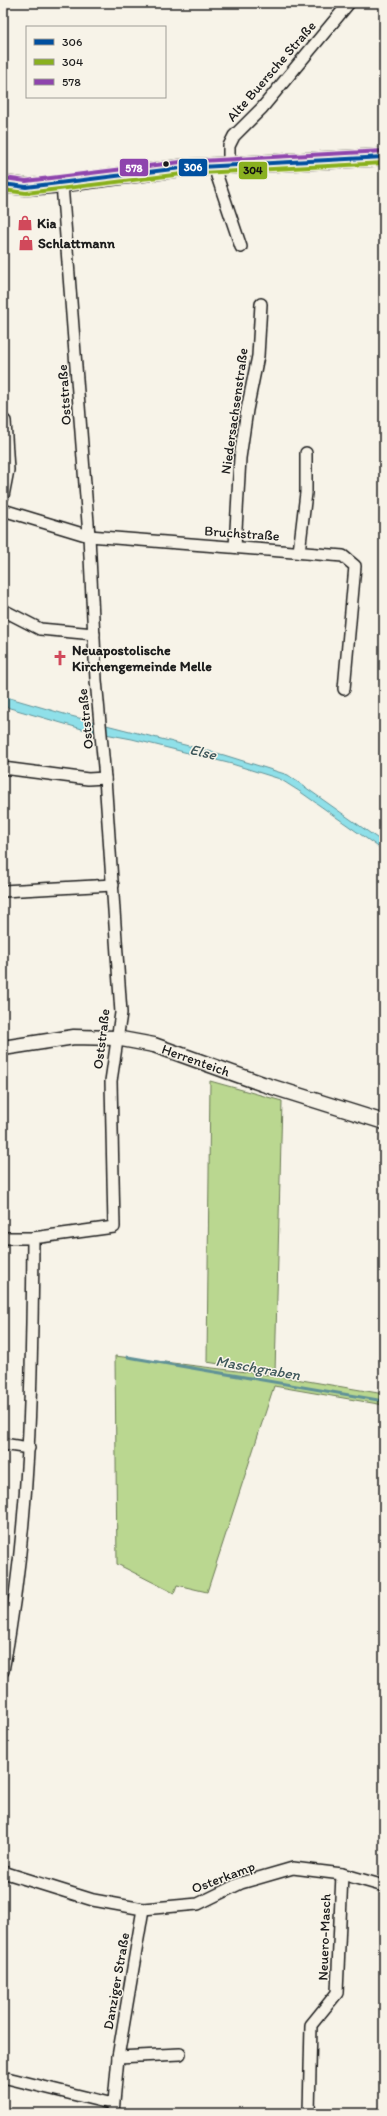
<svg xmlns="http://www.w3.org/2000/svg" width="387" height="2116" font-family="Itim,sans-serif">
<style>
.green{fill:#bad790;stroke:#6b7a56}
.water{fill:#8fe0e9;stroke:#619297}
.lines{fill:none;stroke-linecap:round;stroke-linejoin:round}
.stream{stroke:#619297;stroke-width:3}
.minor-casing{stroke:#1c1c1c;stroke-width:14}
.tertiary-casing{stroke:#1c1c1c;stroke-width:17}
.secondary-casing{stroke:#1c1c1c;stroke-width:19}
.minor{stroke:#f7f3e8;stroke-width:11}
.tertiary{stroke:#f7f3e8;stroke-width:14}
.secondary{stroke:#f7f3e8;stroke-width:16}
.bus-1-casing{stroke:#f7f3e8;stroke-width:7}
.bus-2-casing{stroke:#f7f3e8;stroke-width:7}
.bus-3-casing{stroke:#f7f3e8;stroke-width:7}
.bus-1{stroke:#004f9f;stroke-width:4}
.bus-2{stroke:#89b01f;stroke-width:4}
.bus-3{stroke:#8e44ad;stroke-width:4}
.bus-dot{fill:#1c1c1c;stroke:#f7f3e8;stroke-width:1.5}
.labels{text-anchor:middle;stroke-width:3;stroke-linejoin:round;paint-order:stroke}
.street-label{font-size:14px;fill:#1c1c1c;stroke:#f7f3e8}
.poi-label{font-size:14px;font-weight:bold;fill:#1c1c1c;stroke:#f7f3e8;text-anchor:start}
.water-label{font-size:15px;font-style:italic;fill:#3e575a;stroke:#f7f3e8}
.line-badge{stroke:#f7f3e8;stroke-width:1.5}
.badge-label{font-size:11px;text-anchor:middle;font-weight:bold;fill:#fff}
.pale-badge-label{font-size:11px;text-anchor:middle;font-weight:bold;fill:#111}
</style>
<rect width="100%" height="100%" fill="#f7f3e8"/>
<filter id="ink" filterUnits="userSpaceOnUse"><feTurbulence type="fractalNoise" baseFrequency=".025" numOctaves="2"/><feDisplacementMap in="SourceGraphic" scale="8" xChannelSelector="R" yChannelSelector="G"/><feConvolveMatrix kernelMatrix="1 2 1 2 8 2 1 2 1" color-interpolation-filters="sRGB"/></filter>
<g filter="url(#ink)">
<g class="green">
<polygon points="210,1081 282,1101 275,1373 207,1362"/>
<polygon points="115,1356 278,1376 384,1394 384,1405 274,1386 207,1592 177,1585 174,1593 117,1564"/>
</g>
<polygon class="water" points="3,696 71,716 224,755 288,775 384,843 384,851 302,793 280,779 232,764 132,739 89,731 3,706"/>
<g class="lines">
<polyline class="stream" points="128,1357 384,1401"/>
<g class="minor-casing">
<g id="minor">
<polyline points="229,164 229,146 234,136 262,108 349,3"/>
<polyline points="216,165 217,176 241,247"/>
<polyline points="3,496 8,470 5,421"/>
<polyline points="3,510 89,536 343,556 355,566 344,689"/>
<polyline points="235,547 240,458 247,410 258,356 261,304"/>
<polyline points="299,552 306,493 306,453"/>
<polyline points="3,610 40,629 94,634"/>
<polyline points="3,768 88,779 105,778"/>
<polyline points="3,891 113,885"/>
<polyline points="3,1238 33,1238 114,1227 111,1081 121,1013 105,778 96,680 89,536 62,184"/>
<polyline points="3,1444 29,1448"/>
<path d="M3 1671C30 1528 32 1383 33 1238"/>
<polyline points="3,1872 93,1900 143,1909 198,1904 241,1883 293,1868 342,1874 384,1886"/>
<polyline points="118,2057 180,2054"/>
<polyline points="3,2077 113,2104"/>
<polyline points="113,2113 118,2057 143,1909"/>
<polyline points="309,2113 311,2025 337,1993 342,1874"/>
</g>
</g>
<g class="tertiary-casing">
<g id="tertiary">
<path id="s1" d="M3 1048 74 1037 116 1038 154 1045 263 1084 384 1122"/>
</g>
</g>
<g class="secondary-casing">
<polyline id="secondary" points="3,184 26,187 51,185 181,168 384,157"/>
</g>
<use href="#minor" class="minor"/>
<use href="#tertiary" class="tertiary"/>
<use href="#secondary" class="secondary"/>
<g class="bus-1-casing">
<polyline id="bus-1" points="3,184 26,187 181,168 384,157"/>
</g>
<g class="bus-2-casing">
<polyline id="bus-2" points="3,190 26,193 182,174 384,163"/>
</g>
<g class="bus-3-casing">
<polyline id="bus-3" points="4,178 26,181 181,162 384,151"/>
</g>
<use href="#bus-1" class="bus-1"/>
<use href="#bus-2" class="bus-2"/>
<use href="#bus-3" class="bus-3"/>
</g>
</g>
<defs>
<g id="shop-bare" transform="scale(1.2)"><path d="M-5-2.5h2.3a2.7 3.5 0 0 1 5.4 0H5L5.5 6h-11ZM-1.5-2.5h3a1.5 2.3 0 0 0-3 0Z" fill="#d1495b" stroke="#f7f3e8" stroke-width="2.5" paint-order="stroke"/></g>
<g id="church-bare" transform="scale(1.2)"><path d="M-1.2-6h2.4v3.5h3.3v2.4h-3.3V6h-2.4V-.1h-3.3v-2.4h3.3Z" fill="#d1495b" stroke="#f7f3e8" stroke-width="2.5" paint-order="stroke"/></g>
</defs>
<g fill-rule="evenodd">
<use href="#shop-bare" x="25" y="223"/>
<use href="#shop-bare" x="26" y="243"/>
<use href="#church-bare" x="60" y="658"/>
</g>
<circle class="bus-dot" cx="166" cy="164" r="3.5"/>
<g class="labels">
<g class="street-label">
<text transform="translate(271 71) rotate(-49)" y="5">Alte Buersche Straße</text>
<text transform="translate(64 395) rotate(-94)" y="5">Oststraße</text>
<text transform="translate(234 411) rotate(-82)" y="5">Niedersachsenstraße</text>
<text transform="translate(242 533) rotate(4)" y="5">Bruchstraße</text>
<text transform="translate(85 719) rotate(-96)" y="5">Oststraße</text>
<text transform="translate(101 1039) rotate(-83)" y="5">Oststraße</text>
<text dy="5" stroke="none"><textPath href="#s1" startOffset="197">Herrenteich</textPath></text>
<text transform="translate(223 1877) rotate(-21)" y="5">Osterkamp</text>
<text transform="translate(324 1937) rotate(-88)" y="5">Neuero-Masch</text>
<text transform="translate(116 1981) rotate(-80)" y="5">Danziger Straße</text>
</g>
<g class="poi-label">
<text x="37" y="228">Kia</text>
<text x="38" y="248">Schlattmann</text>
<text x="72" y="655">Neuapostolische<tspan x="72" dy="16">Kirchengemeinde Melle</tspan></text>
</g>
<g class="water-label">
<text transform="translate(203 752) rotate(14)" y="5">Else</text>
<text transform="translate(258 1368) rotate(10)" y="5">Maschgraben</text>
</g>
</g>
<g class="line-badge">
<rect x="178" y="158" width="30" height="19" rx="4" fill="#004f9f"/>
<rect x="119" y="158" width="30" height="19" rx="4" fill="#8e44ad"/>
<rect x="238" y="161" width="30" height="19" rx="4" fill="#89b01f"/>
</g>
<g class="badge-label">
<text x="193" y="171">306</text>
<text x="134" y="172">578</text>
</g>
<g class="pale-badge-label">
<text x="253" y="174">304</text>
</g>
<rect width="387" height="2116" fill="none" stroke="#f7f3e8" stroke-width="16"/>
<rect x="8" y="8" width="371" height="2100" fill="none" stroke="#1c1c1c" stroke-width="1.5" filter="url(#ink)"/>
<rect x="26" y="26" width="140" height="72" fill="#f7f3e8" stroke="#9f9d96"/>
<rect x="34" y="39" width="20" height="6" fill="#004f9f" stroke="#9f9d96"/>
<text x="62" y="46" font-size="12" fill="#1c1c1c">306</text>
<rect x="34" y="59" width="20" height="6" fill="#89b01f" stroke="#9f9d96"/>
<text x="62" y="66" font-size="12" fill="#1c1c1c">304</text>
<rect x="34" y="79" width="20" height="6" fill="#8e44ad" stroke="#9f9d96"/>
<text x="62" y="86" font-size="12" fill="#1c1c1c">578</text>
</svg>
